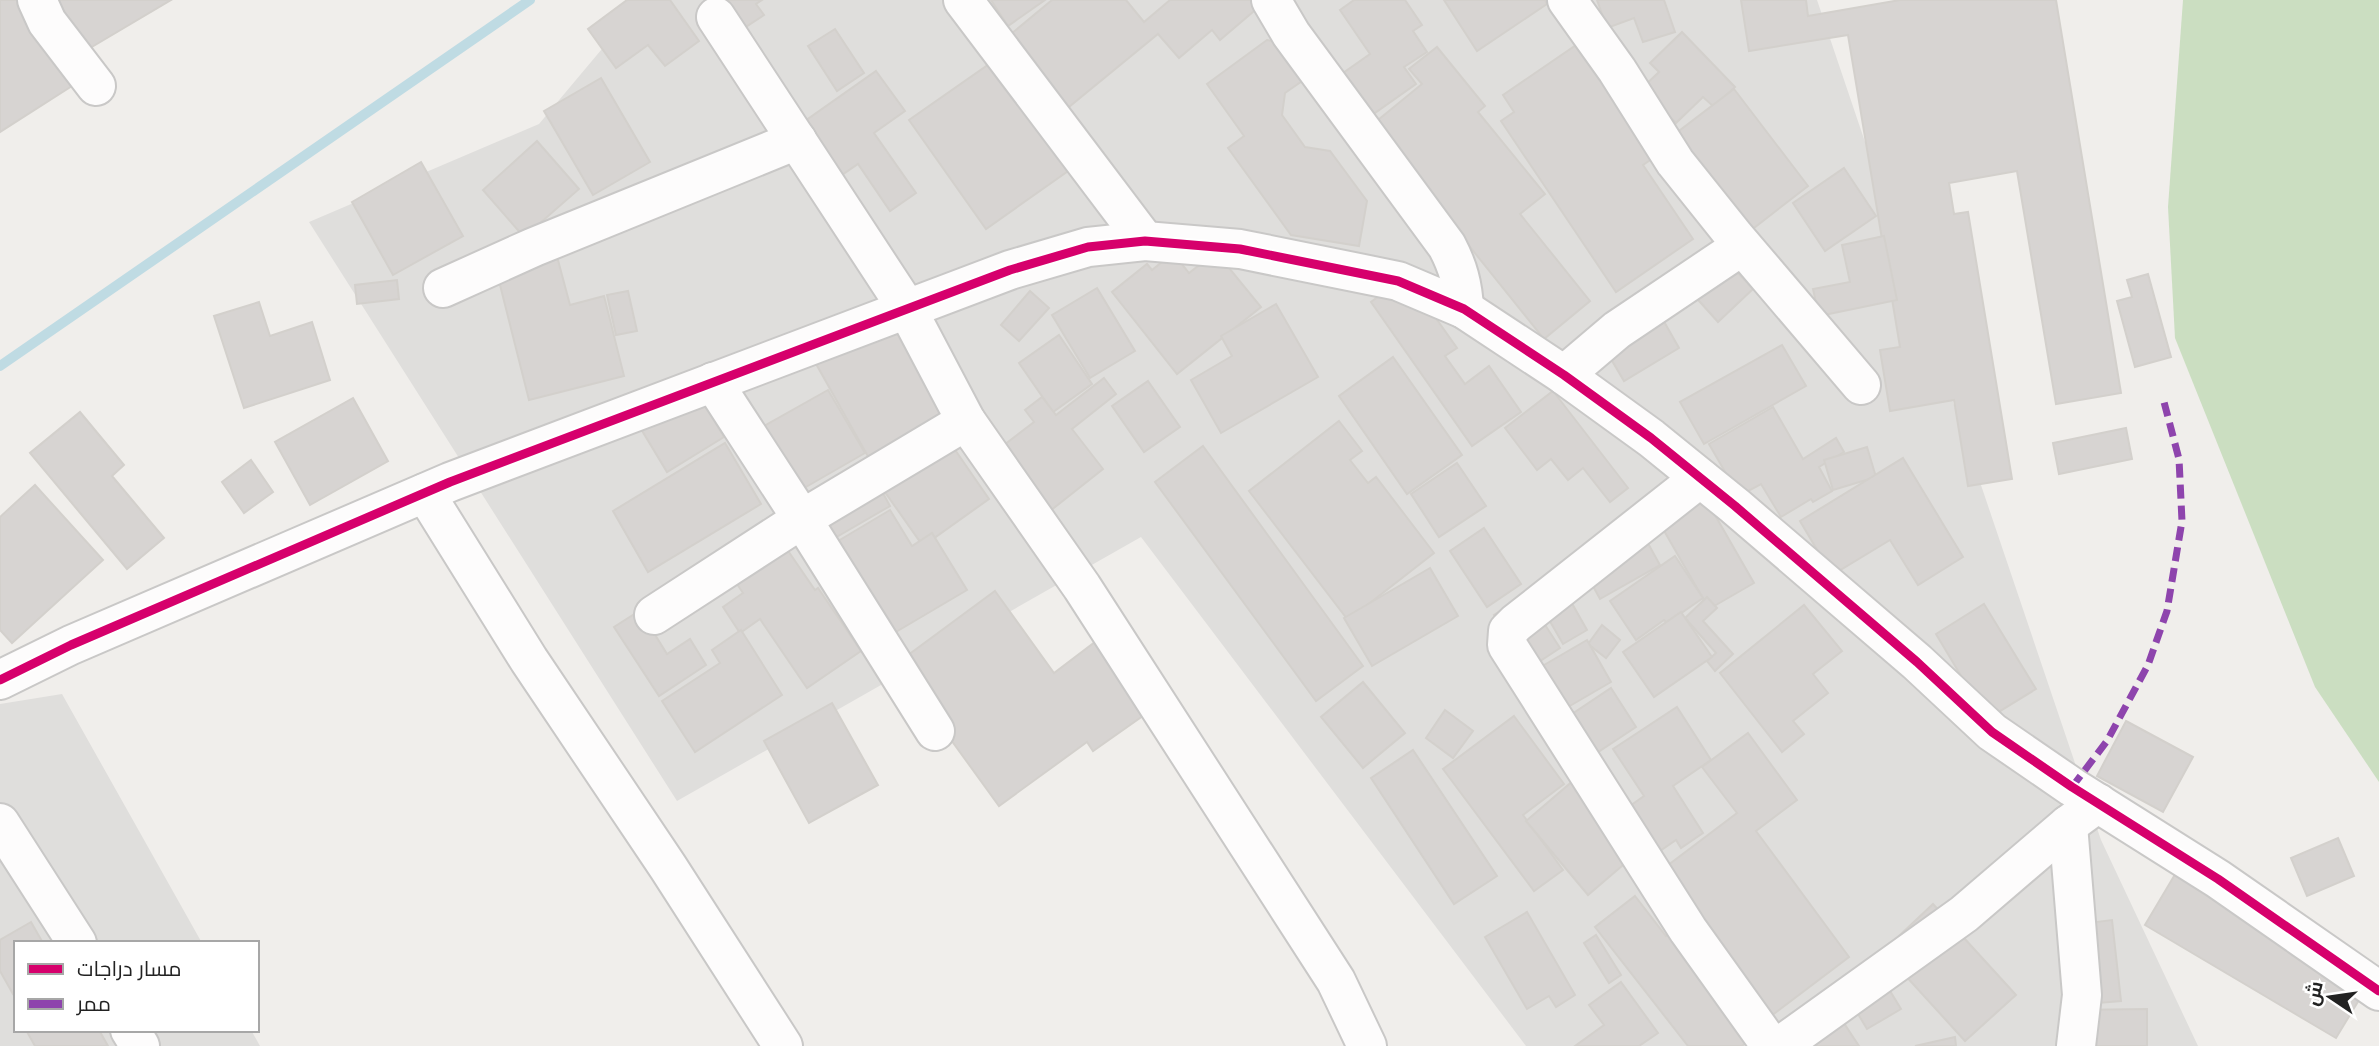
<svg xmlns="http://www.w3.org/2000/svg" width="2379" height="1046" font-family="'DM Sans',Cairo,sans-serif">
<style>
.residential{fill:#dfdedc}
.forest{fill:#cbdec1}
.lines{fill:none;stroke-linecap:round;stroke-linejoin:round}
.stream{stroke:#bfdbe3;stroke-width:10}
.building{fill:#d7d4d2;stroke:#d3d0cc;stroke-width:2}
.minor-casing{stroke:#c9c8c7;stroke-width:42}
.minor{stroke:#fdfcfc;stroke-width:38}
.quiet{stroke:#8e44ad;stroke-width:7;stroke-dasharray:14 7;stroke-linecap:butt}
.cycleway-casing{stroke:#fff;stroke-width:13}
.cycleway{stroke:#d6006c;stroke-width:9}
</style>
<rect width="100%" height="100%" fill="#f0eeeb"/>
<g class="residential">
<polygon points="643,0 1817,0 2101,840 2198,1046 1526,1046 1141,537 677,801 309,222 539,124"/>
<polygon points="62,694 202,943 16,943 16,1030 251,1030 260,1046 0,1046 0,704"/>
</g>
<polygon class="forest" points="2183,0 2379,0 2379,782 2315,687 2175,338 2168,207"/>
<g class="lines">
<polyline class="stream" points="0,366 530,0"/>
</g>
<g class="building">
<polygon points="0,0 18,0 72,86 0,132"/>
<polygon points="48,0 171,0 80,54"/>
<polygon points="627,0 670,0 699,41 665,66 648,45 616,68 588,29"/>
<polygon points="728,0 762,0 756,4 764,15 738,32 720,5"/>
<polygon points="991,0 1045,0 1008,26"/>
<polygon points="1052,0 1126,0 1144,22 1170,0 1257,0 1261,5 1220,40 1212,30 1179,58 1158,34 1064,111 1005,39"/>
<polygon points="1354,0 1405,0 1422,25 1413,31 1427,52 1404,67 1416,84 1372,115 1343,73 1370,54 1340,10"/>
<polygon points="1444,0 1545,0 1547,4 1477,51"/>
<polygon points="1597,0 1664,0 1675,32 1643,42 1634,18 1607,28"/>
<polygon points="1741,0 1806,0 1808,16 1900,0 2056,0 2121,393 2056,404 2017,171 1949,183 1954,214 1968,212 2012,479 1968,486 1954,400 1890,411 1880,350 1900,347 1848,35 1749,51"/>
<polygon points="835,29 864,73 837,91 808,46"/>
<polygon points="1682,32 1735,87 1714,107 1703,97 1676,123 1642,88 1659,72 1650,63"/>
<polygon points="1585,39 1662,152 1643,165 1693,239 1616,292 1501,121 1514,112 1503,95"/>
<polygon points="1267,40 1278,42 1305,79 1285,93 1282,115 1305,147 1330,151 1367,201 1359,246 1291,235 1228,148 1244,136 1207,84"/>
<polygon points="1437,47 1485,106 1478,112 1545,194 1520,214 1590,301 1544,339 1372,125 1422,84 1409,69"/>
<polygon points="995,60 1071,169 986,229 909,120"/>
<polygon points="876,71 905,111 874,133 916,193 890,211 858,164 833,181 795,128"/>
<polygon points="601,78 650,162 593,195 544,111"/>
<polygon points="1734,89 1808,186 1750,231 1675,134"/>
<polygon points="537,141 579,189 524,237 483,190"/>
<polygon points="421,162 463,236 393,275 352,202"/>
<polygon points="1844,168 1876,216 1825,251 1793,203"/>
<polygon points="1884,236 1897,300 1819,316 1813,289 1850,282 1842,245"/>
<polygon points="555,249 570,305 604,296 624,376 529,400 495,265"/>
<polygon points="1717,250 1753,289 1718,322 1682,282"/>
<polygon points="1216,252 1261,307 1177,374 1112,292 1147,264 1152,270 1173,253 1189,273"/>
<polygon points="2148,274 2171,357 2135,367 2117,301 2132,297 2127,280"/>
<polygon points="1406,276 1457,348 1445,356 1465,384 1489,366 1521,412 1472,446 1371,302"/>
<polygon points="397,280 399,299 357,304 355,285"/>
<polygon points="1097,288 1135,351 1090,378 1052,315"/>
<polygon points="628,291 637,331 616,335 607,295"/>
<polygon points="1030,291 1049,308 1019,341 1001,325"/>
<polygon points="259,302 270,336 312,322 330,380 244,408 214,316"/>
<polygon points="1276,304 1318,377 1221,433 1191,380 1232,356 1221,336"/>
<polygon points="1654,304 1679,348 1624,381 1598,337"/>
<polygon points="893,317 948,415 870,460 815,362"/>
<polygon points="1059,335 1092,384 1053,412 1019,363"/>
<polygon points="1782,345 1806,386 1704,444 1680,402"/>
<polygon points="1393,357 1462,455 1407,494 1339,396"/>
<polygon points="1104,378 1116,394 1072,429 1103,469 1045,515 995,452 1034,422 1025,410 1042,397 1056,415"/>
<polygon points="1148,381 1180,427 1144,452 1112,406"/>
<polygon points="696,389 724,437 667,472 638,424"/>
<polygon points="828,390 865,453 792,495 755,431"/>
<polygon points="1553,391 1628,488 1610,502 1583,468 1568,480 1551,459 1537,470 1505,428"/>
<polygon points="353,398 388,461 310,505 275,442"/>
<polygon points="1773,407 1803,459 1836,438 1844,452 1819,467 1832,491 1813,502 1811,499 1781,517 1761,484 1739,496 1709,444"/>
<polygon points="80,412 124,465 112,476 164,538 127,569 30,453"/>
<polygon points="1339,421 1362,451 1350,460 1368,483 1376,477 1434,553 1348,620 1249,491"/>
<polygon points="2126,428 2132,459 2059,474 2053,443"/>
<polygon points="942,431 989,499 923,546 875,478"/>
<polygon points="725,443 761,504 648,572 613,511"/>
<polygon points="1203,446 1363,666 1316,701 1155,482"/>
<polygon points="1867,447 1876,477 1833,490 1824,460"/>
<polygon points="1903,458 1963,557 1918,585 1890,540 1832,575 1800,521"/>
<polygon points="251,460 273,492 244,513 222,482"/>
<polygon points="1457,463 1486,506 1439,537 1411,494"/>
<polygon points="872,473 890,506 828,542 809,509"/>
<polygon points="35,485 103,560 12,643 0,630 0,517"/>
<polygon points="1700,489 1754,583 1709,609 1655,515"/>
<polygon points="890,510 912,546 932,533 967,590 884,639 828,547"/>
<polygon points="771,526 815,590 818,588 861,651 807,688 760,619 740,633 723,607 743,593 721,560"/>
<polygon points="1639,527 1660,565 1600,599 1582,566"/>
<polygon points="1484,528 1521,584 1487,607 1450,551"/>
<polygon points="1675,556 1703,598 1667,623 1664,620 1636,640 1610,601"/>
<polygon points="1430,568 1458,616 1372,666 1344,618"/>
<polygon points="1557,577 1587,630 1563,644 1533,592"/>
<polygon points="995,591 1054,673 1095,642 1147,713 1093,751 1087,742 999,806 896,664"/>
<polygon points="1525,594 1560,648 1528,669 1494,615"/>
<polygon points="661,597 654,633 667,654 690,639 706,665 659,696 614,627"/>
<polygon points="1707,597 1717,608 1703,621 1733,654 1715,671 1707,661 1716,653 1685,618"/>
<polygon points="1984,604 2036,689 1987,719 1936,634"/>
<polygon points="1804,605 1842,651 1813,674 1828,693 1793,721 1804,734 1782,752 1720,673"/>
<polygon points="1681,612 1712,657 1654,697 1623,652"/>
<polygon points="1602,625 1620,640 1606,658 1588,644"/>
<polygon points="741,630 782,695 695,752 662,701 720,663 712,650"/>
<polygon points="1587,640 1611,682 1556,714 1532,672"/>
<polygon points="1363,682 1405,733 1363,768 1321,717"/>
<polygon points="1611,688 1636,727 1589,758 1563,720"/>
<polygon points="832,703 878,785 809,823 764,741"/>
<polygon points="1677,707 1711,760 1673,786 1703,833 1681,848 1676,840 1657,853 1627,808 1644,796 1613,749"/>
<polygon points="1445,710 1473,731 1453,758 1426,738"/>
<polygon points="1514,716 1564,784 1523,815 1563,870 1534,891 1443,769"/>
<polygon points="2126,721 2193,757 2163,812 2097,776"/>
<polygon points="1748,733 1797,800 1756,831 1849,957 1767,1019 1659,872 1737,813 1702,767"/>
<polygon points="1413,750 1497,876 1454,904 1371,778"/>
<polygon points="1574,780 1636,854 1588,895 1526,821"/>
<polygon points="2338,838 2354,876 2307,896 2291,858"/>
<polygon points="2177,871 2368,985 2336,1038 2145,925"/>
<polygon points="1635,896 1666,936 1677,927 1759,1032 1742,1046 1688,1046 1595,927"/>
<polygon points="1933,904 2016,995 1965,1041 1883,951"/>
<polygon points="1527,912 1575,995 1556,1007 1549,996 1527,1009 1485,937"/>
<polygon points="2112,920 2121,1001 2098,1003 2088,923"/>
<polygon points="31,922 43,943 16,943 16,992 13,994 0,971 0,940"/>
<polygon points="1596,935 1621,975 1609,983 1584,943"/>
<polygon points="1876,968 1901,1009 1867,1029 1843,989"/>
<polygon points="1621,982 1658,1033 1639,1046 1575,1046 1604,1025 1589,1005"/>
<polygon points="1832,1005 1859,1046 1788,1046"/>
<polygon points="2147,1009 2147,1046 2073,1046 2073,1010"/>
<polygon points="26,1030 99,1030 108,1046 35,1046"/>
<polygon points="1955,1037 1956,1046 1915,1046"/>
</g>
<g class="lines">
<g class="minor-casing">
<g id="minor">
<polyline points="37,0 47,22 96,86"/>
<polyline points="963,0 1145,241"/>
<path d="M1271 0 1291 34 1447 246C1458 267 1463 285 1464 309"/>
<polyline points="1567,0 1617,70 1675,162 1735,237 1861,385"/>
<polyline points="716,17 906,307 966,421 1082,587 1336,981 1367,1046"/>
<polyline points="443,288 534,247 797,140"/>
<polyline points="1564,375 1617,330 1742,246"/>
<polyline points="713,382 802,519 935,731"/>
<polyline points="1700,478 1516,623 1508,631 1507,645 1688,930 1771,1046"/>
<polyline points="425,493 529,660 668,867 783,1046"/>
<polyline points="654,615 802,519 966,421"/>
<polyline points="0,680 71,645 450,482 1010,270 1088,247 1145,241 1240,249 1398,281 1464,309 1564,375 1651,438 1735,506 1917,662 1992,732 2072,787 2218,879 2379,991"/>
<polyline points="0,823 77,943"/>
<polyline points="2068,825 2082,995 2076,1046"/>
<polyline points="130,1030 140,1046"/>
<polyline points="1780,1046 1964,914 2068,825 2098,803"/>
</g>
</g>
<use href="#minor" class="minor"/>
<polyline class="quiet" points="2072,787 2107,741 2148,665 2167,611 2182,521 2179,459 2164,402"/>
<g class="cycleway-casing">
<polyline id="cycleway" points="0,680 71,645 450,482 1010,270 1088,247 1145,241 1240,249 1398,281 1464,309 1564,375 1651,438 1735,506 1917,662 1992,732 2072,787 2218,879 2379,991"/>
</g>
<use href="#cycleway" class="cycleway"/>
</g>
<rect x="14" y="941" width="245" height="91" fill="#ffffff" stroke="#a7a7a7" stroke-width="2"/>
<rect x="28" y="964" width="35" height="10" fill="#d6006c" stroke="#a7a7a7" stroke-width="2"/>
<text x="77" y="976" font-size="21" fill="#222222">مسار دراجات</text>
<rect x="28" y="999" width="35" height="10" fill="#8e44ad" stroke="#a7a7a7" stroke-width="2"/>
<text x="77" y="1011" font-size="21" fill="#222222">ممر</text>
<g transform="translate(2330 997) rotate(283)" stroke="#ffffff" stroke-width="5" paint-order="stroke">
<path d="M0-5L12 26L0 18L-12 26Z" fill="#222222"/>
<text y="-10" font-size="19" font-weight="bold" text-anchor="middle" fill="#222222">ش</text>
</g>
</svg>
